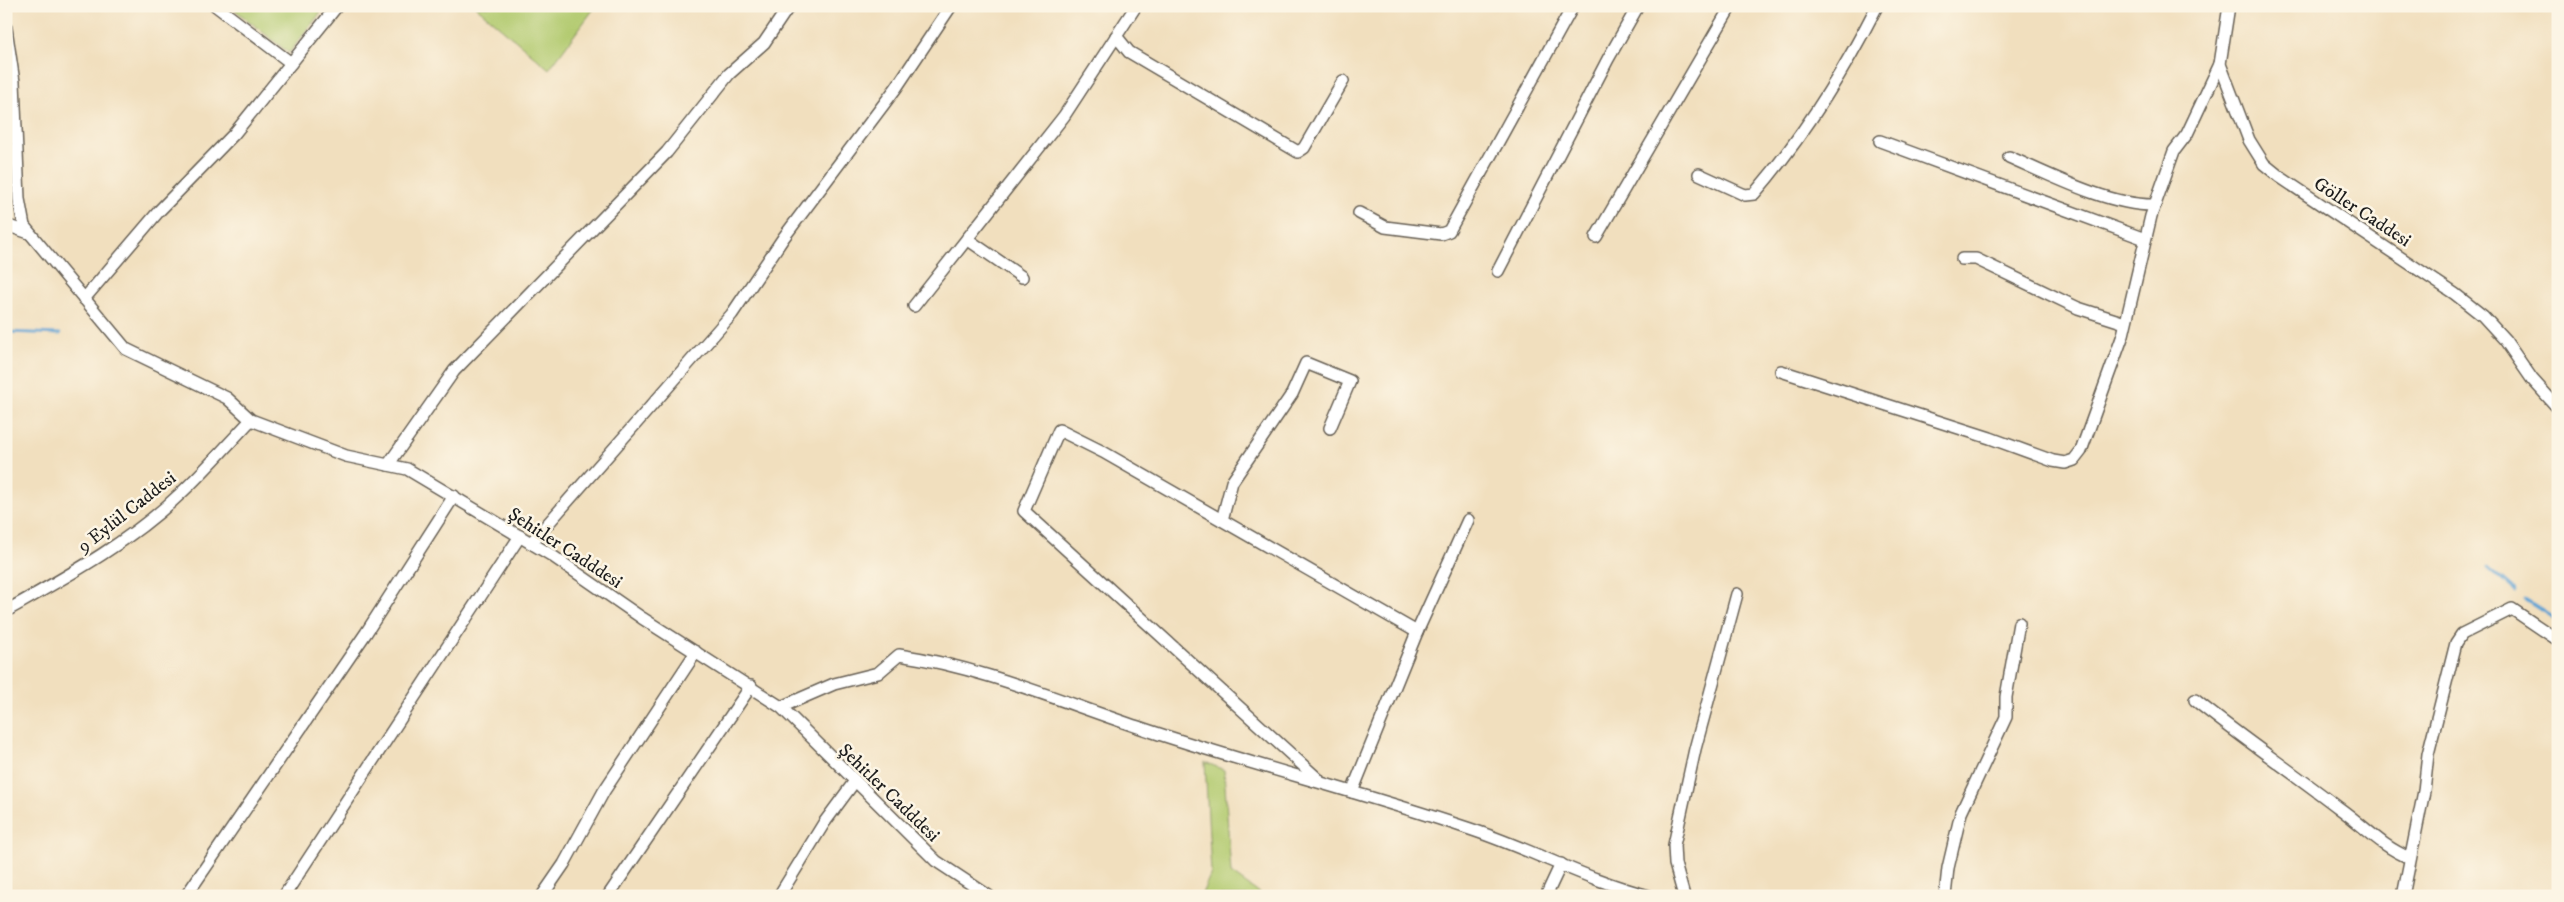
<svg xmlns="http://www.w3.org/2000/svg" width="2564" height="902" font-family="'IM FELL DW Pica',serif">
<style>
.green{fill:#b3cb71;stroke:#687446}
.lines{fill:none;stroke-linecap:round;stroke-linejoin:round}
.stream{stroke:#5ea2d3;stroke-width:3}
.minor-casing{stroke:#676055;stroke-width:14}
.minor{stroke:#fff;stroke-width:11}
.labels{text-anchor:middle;stroke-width:5;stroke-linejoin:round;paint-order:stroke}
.street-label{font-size:19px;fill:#1c1c1c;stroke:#fcf5e5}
</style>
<rect width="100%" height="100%" fill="#fcf5e5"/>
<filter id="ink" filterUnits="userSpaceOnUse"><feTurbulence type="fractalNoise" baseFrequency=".02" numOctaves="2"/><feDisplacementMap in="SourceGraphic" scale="10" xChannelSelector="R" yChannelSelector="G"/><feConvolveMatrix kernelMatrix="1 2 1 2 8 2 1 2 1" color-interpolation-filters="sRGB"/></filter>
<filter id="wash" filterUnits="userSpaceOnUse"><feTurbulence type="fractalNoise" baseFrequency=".0096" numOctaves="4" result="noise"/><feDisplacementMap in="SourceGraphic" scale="20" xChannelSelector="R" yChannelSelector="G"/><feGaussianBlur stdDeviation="1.12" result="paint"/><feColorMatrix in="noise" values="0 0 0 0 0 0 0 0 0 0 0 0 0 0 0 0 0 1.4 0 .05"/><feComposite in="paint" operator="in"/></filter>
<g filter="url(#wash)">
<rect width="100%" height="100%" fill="#f1dfbe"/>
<g class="green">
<polygon points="230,6 326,6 289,53"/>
<polygon points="475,6 596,6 549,69"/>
<polygon points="1205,762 1224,770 1231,873 1263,896 1201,896 1211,873"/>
</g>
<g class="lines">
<g class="stream">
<polyline points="6,332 60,334"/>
<polyline points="2487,567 2516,592"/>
<polyline points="2525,600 2558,621"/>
</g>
</g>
</g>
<g filter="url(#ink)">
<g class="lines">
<g class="minor-casing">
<g id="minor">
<polyline points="216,6 291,63"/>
<polyline points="2229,6 2220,64 2249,140 2264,164 2280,177 2455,294 2483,316 2505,340 2532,379 2558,408"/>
<polyline points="6,28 14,82 19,199 24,226 126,349 227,398 251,420 346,456 407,469 551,555 642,618 781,707 936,861 989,896"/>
<polyline points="1116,36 1129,52 1298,152 1304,148 1343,81"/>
<polyline points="1880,141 2145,239"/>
<path d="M2009 157C2050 175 2110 206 2155 205"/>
<path d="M1699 174 1745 195 1754 194C1804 136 1842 75 1877 6"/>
<polyline points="1359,213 1385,227 1441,234 1449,231 1573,6"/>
<polyline points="6,225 29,233"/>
<polyline points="1596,237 1731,6"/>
<polyline points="967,239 1022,277"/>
<polyline points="1962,259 1976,259 2078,308 2125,323"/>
<polyline points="1498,271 1608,59 1638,6"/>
<polyline points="84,299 159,211 234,134 337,6"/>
<polyline points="914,306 1064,116 1136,6"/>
<polyline points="1781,371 1990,438 2053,461 2065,463 2074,460 2081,451 2123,335 2151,216 2174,151 2187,134 2220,64"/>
<polyline points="388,465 454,371 667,152 729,74 764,43 789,6"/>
<polyline points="1222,520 1232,482 1292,394 1306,363 1350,381 1330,428"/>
<polyline points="531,543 732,314 784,237 896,88 951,6"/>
<path d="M6 611C66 577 130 542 180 494 205 471 228 444 251 420"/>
<path d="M2195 700C2242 738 2291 771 2339 808 2363 825 2382 847 2410 858"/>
<path d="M781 707 834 684 878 673 899 655C981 667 1060 701 1138 727 1247 764 1358 791 1467 828 1529 848 1586 880 1649 896"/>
<polyline points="1318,779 1024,511 1059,430 1103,452 1417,632"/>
<polyline points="1352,792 1417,632 1468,520"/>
<polyline points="186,896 366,633 454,496"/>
<polyline points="284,896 520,536"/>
<polyline points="542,896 564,864 604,791 696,652"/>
<polyline points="608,896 751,686"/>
<polyline points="779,896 824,823 855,781"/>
<polyline points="1546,896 1561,864"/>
<polyline points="1684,896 1675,864 1674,845 1695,749 1737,594"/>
<polyline points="1945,896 1948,868 1961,813 2006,717 2006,697 2019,623"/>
<polyline points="2403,896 2424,791 2428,754 2456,643 2462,634 2512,609 2558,640"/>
</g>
</g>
<use href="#minor" class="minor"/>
</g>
</g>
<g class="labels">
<g class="street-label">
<text transform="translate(2363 211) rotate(33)" y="7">Göller Caddesi</text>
<text transform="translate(126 511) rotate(-38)" y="7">9 Eylül Caddesi</text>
<text transform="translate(566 547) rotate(33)" y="7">Şehitler Cadddesi</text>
<text transform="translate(890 792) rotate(44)" y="7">Şehitler Cadddesi</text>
</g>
</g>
<rect width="2564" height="902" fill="none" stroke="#fcf5e5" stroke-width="25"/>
</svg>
